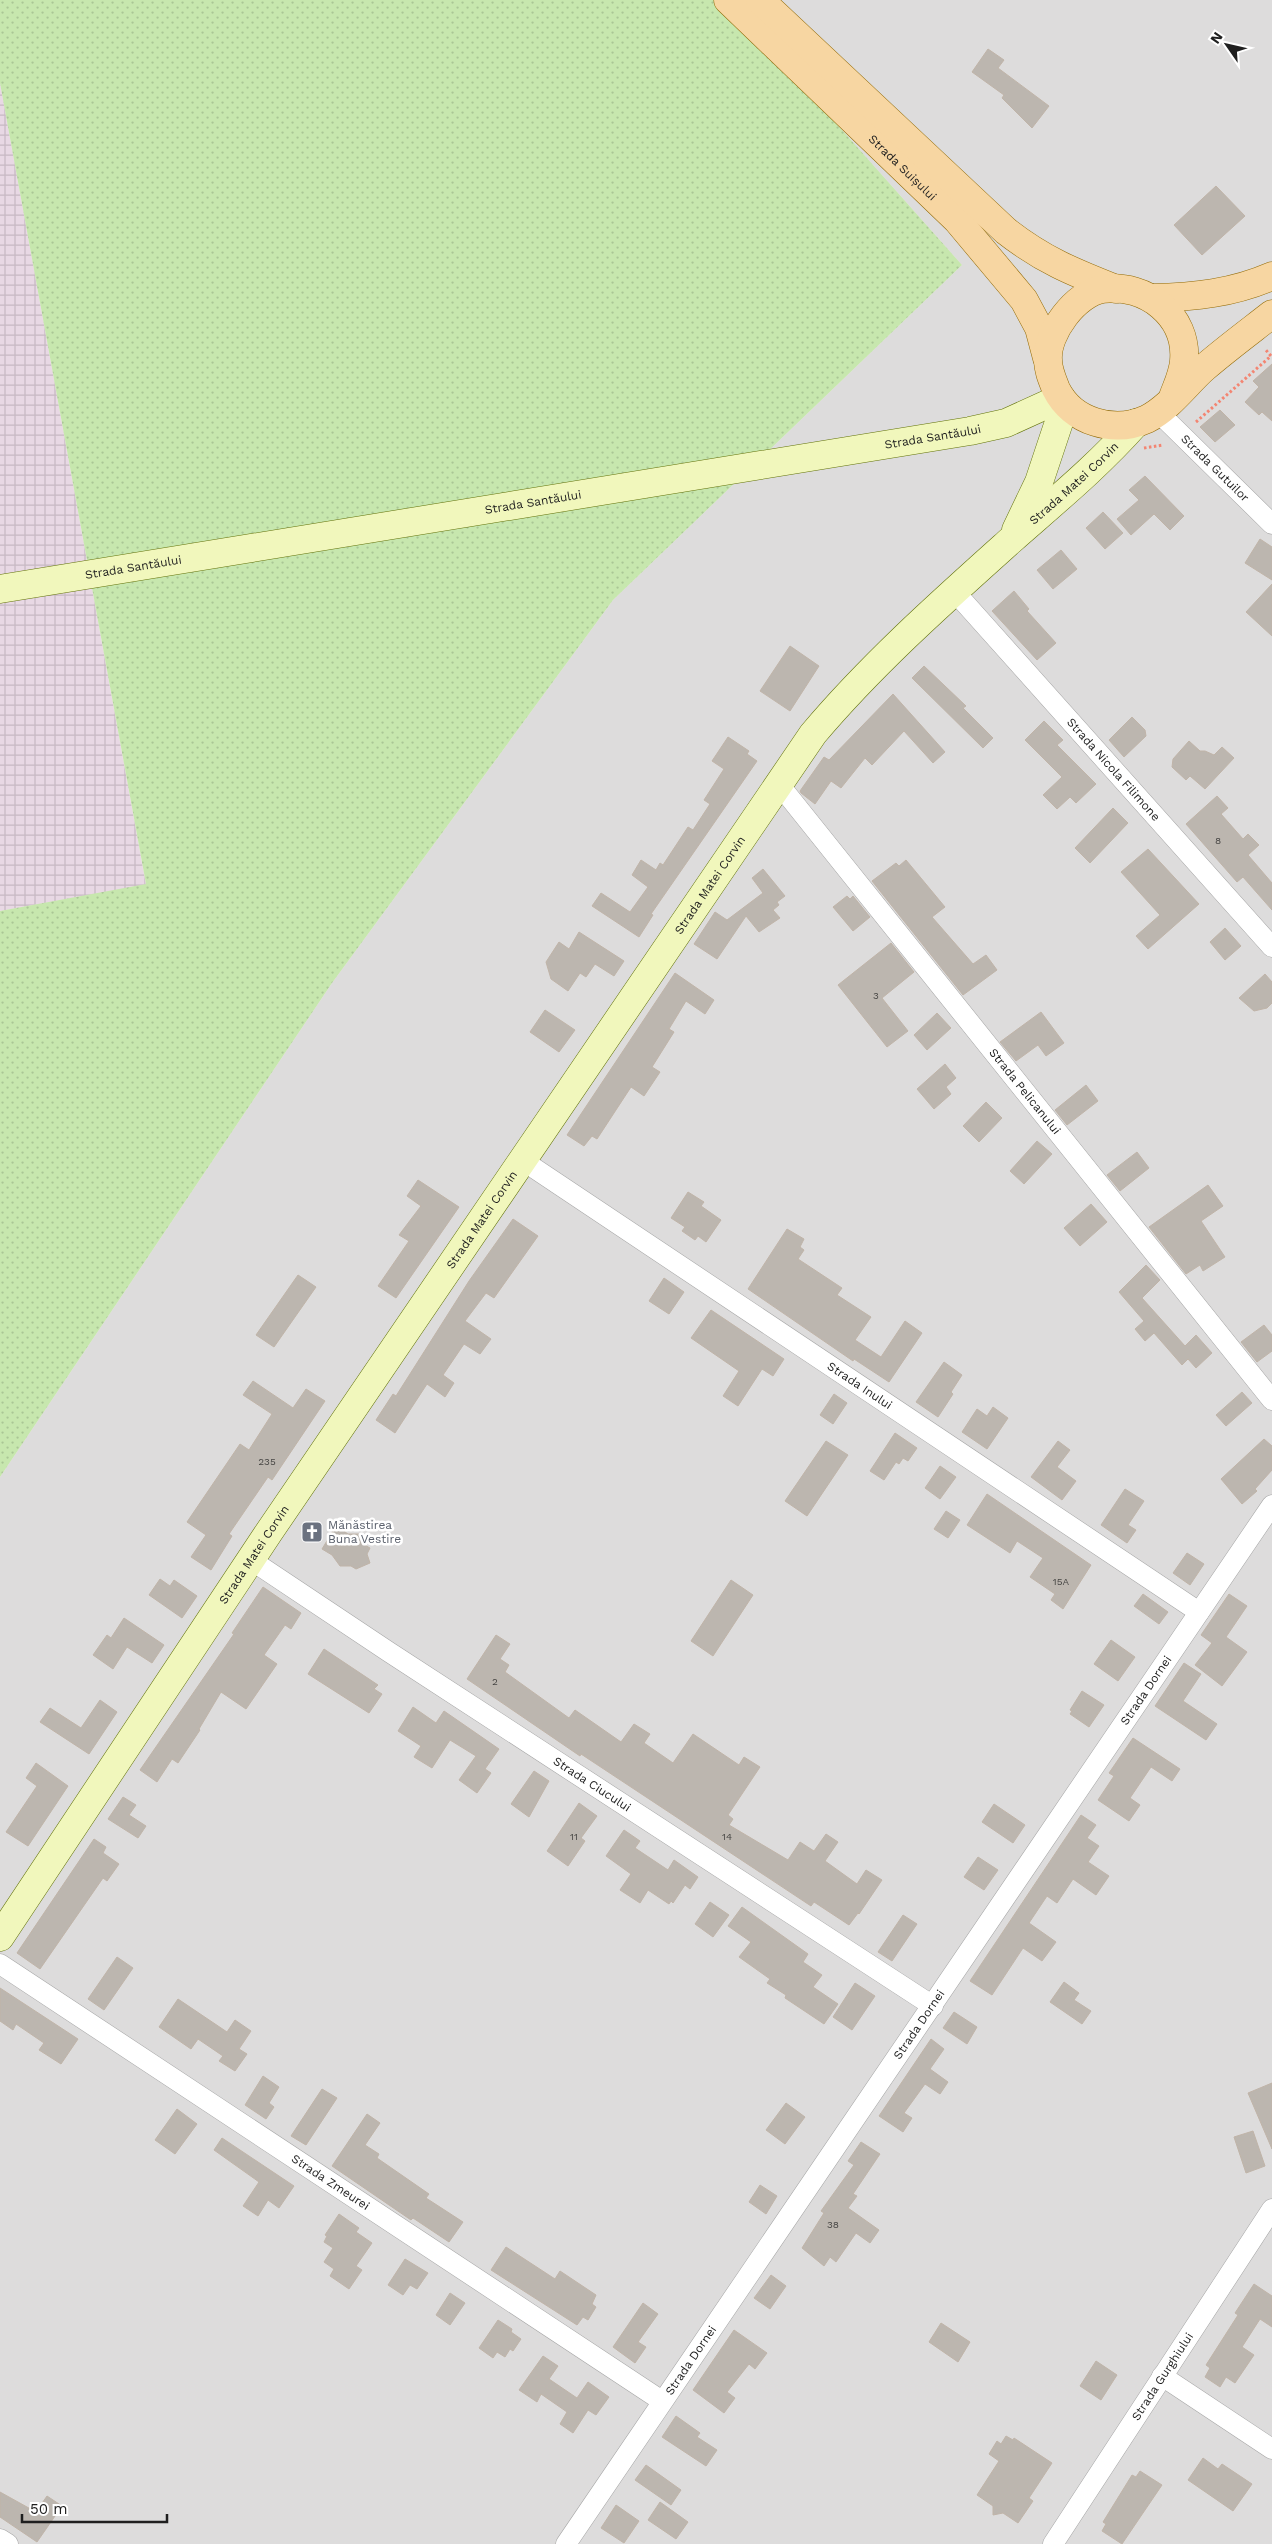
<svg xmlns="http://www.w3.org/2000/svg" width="1272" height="2544" font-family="'Work Sans',sans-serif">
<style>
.residential{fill:#dddcdc}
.industrial{fill:url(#industrial-grid)}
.grass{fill:url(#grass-dots)}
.building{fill:#bcb6af;stroke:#c0b4a8}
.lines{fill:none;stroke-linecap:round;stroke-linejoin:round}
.street-casing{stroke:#a6a6a6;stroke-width:21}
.secondary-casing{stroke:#62720a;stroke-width:29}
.primary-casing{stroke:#936b07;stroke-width:29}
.path{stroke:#f38572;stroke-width:3;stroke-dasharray:2.5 2.5;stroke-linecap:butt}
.street{stroke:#fff;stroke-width:20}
.secondary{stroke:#f1f7bc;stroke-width:28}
.primary{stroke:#f7d6a2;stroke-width:28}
.labels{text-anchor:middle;stroke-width:5;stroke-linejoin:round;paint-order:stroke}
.number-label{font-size:10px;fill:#464543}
.street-label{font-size:12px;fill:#1f1f1f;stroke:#fff}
.worship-label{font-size:12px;fill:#5b616d;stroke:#fff;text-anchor:start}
</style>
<defs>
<pattern id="industrial-grid" width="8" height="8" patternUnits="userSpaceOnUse" patternTransform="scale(1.25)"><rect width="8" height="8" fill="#e8d8e4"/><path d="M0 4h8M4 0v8" fill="none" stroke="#c7b9c3"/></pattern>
<pattern id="grass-dots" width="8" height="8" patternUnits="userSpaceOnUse" patternTransform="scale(1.25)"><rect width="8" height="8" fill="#c7e7ae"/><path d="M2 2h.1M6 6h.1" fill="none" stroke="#aac695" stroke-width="1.8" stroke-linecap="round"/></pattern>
</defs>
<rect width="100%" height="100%" fill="#efece5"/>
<polygon class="residential" points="755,0 1272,0 1272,2544 0,2544 0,1477 332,983 613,600 962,265 770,49"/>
<polygon class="industrial" points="0,83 146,885 0,911"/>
<polygon class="grass" points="0,0 719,0 770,49 962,265 613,600 332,983 0,1477 0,911 146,884 0,83"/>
<g class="building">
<polygon points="988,49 1004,60 998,68 1049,106 1032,128 1002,98 1004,95 972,72"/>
<polygon points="1216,186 1245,216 1202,255 1174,225"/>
<polygon points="1272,364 1272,421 1262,412 1259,415 1245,402 1259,387 1253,381"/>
<polygon points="1220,410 1235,425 1215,442 1200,427"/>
<polygon points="1145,476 1184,516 1170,530 1154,514 1131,535 1117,519 1139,500 1129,490"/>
<polygon points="1103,512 1123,533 1105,549 1086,528"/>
<polygon points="1260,539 1272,547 1272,580 1245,563"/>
<polygon points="1061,550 1077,569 1053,589 1037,570"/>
<polygon points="1272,584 1272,636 1246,612"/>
<polygon points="1014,591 1029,609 1027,611 1056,643 1037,660 992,611"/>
<polygon points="790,646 819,666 790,711 760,691"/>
<polygon points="924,666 966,706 963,708 993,738 983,748 912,678"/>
<polygon points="893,694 945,752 933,763 904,731 872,765 865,758 841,788 831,781 815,804 801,793 800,791 824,757 829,760"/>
<polygon points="1132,717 1145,730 1146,736 1124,757 1109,740"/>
<polygon points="1044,721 1063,740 1057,745 1096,784 1076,803 1070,797 1057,809 1043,795 1062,777 1025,740"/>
<polygon points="728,737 749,751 747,754 757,761 651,914 653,915 639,937 592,906 601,893 630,912 648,887 632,875 641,860 656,870 660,863 663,865 688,827 693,830 710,804 704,800 724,769 712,761"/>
<polygon points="1189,741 1200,751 1205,751 1214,755 1222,747 1234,758 1205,789 1190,776 1186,780 1172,767 1173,759"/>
<polygon points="1217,796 1228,808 1221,814 1243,839 1248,834 1259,845 1248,855 1272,883 1272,910 1243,877 1237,882 1186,824"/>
<polygon points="1113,808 1128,823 1090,863 1075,848"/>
<polygon points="1148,849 1199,904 1148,949 1136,936 1160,915 1121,872"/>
<polygon points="906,860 945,907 932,917 973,964 986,955 997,970 963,995 872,881 896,863 899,866"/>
<polygon points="763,869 785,896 777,902 779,905 773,910 780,918 759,932 746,916 717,959 694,944 715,912 727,920 763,893 752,878"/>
<polygon points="847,896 850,899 853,896 870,917 853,931 833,907"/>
<polygon points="1225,928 1241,946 1225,960 1210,942"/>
<polygon points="579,932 624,961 614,976 595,964 586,977 580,973 568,991 551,979 546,962 559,942 569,949"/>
<polygon points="891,943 914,972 882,998 908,1031 887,1047 838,985"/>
<polygon points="675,973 714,1000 705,1014 686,1001 669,1029 674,1032 652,1067 660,1072 644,1096 631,1087 597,1139 592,1136 584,1146 567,1135"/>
<polygon points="1265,974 1272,982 1272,1003 1267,1008 1254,1011 1239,998"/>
<polygon points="545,1010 575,1030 559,1052 530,1032"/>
<polygon points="1041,1012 1064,1043 1046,1056 1038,1045 1016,1061 1000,1042"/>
<polygon points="937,1013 951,1028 927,1050 914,1035"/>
<polygon points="945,1064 956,1078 946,1087 951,1094 934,1109 917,1089"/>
<polygon points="1086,1085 1098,1101 1067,1125 1055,1110"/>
<polygon points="986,1102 1002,1118 979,1142 963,1126"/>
<polygon points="1037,1141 1052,1154 1024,1184 1010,1171"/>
<polygon points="1137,1152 1149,1168 1120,1191 1107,1175"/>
<polygon points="418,1180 459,1207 396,1298 378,1286 409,1241 399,1235 421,1206 407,1196"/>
<polygon points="1208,1185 1223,1206 1201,1221 1225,1257 1203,1271 1200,1265 1186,1274 1149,1227"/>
<polygon points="688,1192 704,1202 701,1206 721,1220 706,1242 698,1236 695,1240 682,1231 685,1227 671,1218"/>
<polygon points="1091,1204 1107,1222 1080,1246 1064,1228"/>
<polygon points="513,1219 538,1236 494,1298 486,1293 465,1321 491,1339 480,1354 464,1344 443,1375 454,1383 445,1397 427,1384 395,1433 376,1420 393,1394 396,1396 469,1281"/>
<polygon points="787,1229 804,1239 800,1247 804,1250 798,1259 842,1288 837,1295 871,1317 855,1340 881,1357 905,1321 922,1333 889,1382 854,1359 853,1361 748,1289"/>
<polygon points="1146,1265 1160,1280 1140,1300 1142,1298 1185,1346 1196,1335 1212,1353 1196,1368 1188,1359 1182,1365 1154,1333 1145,1341 1135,1329 1144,1321 1119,1292"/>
<polygon points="298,1275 316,1287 274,1347 256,1335"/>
<polygon points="664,1278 684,1292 669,1314 649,1301"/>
<polygon points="711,1310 784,1359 773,1376 762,1369 738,1406 723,1396 739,1371 691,1338"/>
<polygon points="1264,1325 1272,1335 1272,1351 1257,1362 1241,1342"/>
<polygon points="944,1362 962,1375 951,1392 953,1394 938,1417 916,1402"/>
<polygon points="253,1381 293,1408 306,1389 325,1401 272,1480 268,1477 229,1534 232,1536 211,1570 191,1557 206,1535 187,1522 240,1444 249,1450 272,1414 243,1395"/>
<polygon points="1242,1392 1252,1403 1226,1426 1216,1415"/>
<polygon points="834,1394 847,1403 833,1424 820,1415"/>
<polygon points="993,1407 1008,1418 987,1449 962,1432 977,1409 987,1416"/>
<polygon points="895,1433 917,1448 908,1461 903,1458 899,1464 896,1462 884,1480 870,1471"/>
<polygon points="1264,1439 1272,1446 1272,1470 1255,1489 1257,1491 1242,1504 1221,1479"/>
<polygon points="826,1441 848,1455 807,1516 785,1501"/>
<polygon points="1058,1441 1070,1450 1057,1467 1076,1481 1062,1500 1031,1477"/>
<polygon points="940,1466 956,1477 940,1499 925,1488"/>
<polygon points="1125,1489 1144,1501 1128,1525 1136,1530 1127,1543 1101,1525"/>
<polygon points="987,1494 1091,1565 1063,1609 1051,1600 1055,1594 1030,1577 1043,1558 1017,1541 1010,1553 967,1525"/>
<polygon points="946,1511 960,1520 948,1538 934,1529"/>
<polygon points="336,1526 348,1534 359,1534 363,1544 370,1548 367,1554 370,1563 356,1569 351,1566 340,1566 332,1555 322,1549"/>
<polygon points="1187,1553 1204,1564 1190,1585 1173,1573"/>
<polygon points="160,1579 170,1586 174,1580 197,1596 182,1618 149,1595"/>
<polygon points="731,1580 753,1595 713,1656 691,1641"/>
<polygon points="263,1587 301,1613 291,1629 285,1625 264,1655 277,1664 246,1709 221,1692 199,1729 200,1730 178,1763 172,1759 157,1782 140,1770 234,1634 232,1633"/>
<polygon points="1143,1594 1168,1612 1159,1624 1134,1606"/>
<polygon points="1229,1594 1247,1606 1226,1637 1247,1652 1222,1686 1195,1665 1212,1643 1201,1635"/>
<polygon points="124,1618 164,1645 152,1663 127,1647 113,1669 93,1655 107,1635 111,1638"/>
<polygon points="496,1635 510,1644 500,1659 509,1665 505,1672 569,1718 575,1710 621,1742 634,1724 650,1734 644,1743 673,1763 693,1734 739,1765 744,1757 760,1767 728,1815 733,1819 729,1825 788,1860 800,1842 814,1851 826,1834 838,1842 825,1861 857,1884 866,1870 882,1880 859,1914 858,1913 849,1925 814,1902 811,1906 581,1754 580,1756 467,1679"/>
<polygon points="1111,1640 1135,1657 1118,1681 1094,1664"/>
<polygon points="324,1649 378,1685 374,1689 382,1694 369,1713 308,1674"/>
<polygon points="1184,1663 1201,1674 1183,1701 1217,1724 1206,1740 1155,1706"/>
<polygon points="1082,1691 1104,1705 1089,1727 1070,1714 1072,1711 1070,1710"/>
<polygon points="100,1700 117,1712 89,1754 40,1722 50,1708 81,1728"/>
<polygon points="413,1707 436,1723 444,1711 499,1749 485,1769 491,1773 477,1793 459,1780 476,1756 450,1740 432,1768 414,1757 421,1746 398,1731"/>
<polygon points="1133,1738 1180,1769 1172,1781 1151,1767 1130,1798 1140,1805 1129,1821 1098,1800 1114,1776 1109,1773"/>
<polygon points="36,1763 68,1786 28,1846 6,1832 37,1786 26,1778"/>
<polygon points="534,1771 549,1781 529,1817 511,1804"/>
<polygon points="123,1797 136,1805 129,1815 146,1826 138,1838 108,1819"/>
<polygon points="579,1803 597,1816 581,1838 585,1841 568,1866 547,1851"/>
<polygon points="994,1804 1025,1825 1013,1843 982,1822"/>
<polygon points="1081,1815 1096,1825 1087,1838 1099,1846 1088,1862 1109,1876 1096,1895 1073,1879 1057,1903 1047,1896 1029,1923 1056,1942 1042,1961 1023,1948 992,1995 970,1981"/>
<polygon points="624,1830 640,1841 635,1848 668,1870 674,1860 698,1877 690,1889 685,1885 673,1903 671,1901 669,1904 648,1890 640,1903 620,1890 631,1874 606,1856"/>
<polygon points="94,1839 106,1847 103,1853 119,1864 107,1881 103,1878 40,1969 17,1953"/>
<polygon points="978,1857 998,1870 984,1890 964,1877"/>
<polygon points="710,1902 729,1915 713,1937 695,1924"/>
<polygon points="742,1907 808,1954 803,1962 822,1975 813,1987 838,2004 824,2024 785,1998 786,1995 767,1983 770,1979 739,1957 751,1942 728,1926"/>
<polygon points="903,1915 917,1924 892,1961 878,1952"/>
<polygon points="117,1957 133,1968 104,2010 88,1999"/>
<polygon points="1064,1982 1079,1993 1074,2000 1091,2011 1082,2024 1050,2002"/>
<polygon points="855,1983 875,1996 852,2030 833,2017"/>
<polygon points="0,1988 78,2039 61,2064 39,2050 44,2043 16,2024 13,2030 0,2021"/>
<polygon points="178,1999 227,2032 235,2020 251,2031 239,2049 247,2054 235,2071 219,2061 223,2056 198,2039 191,2049 159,2027"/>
<polygon points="954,2012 977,2027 967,2044 943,2028"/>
<polygon points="931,2039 944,2049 930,2069 948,2082 940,2094 925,2084 904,2113 912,2118 903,2132 879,2116"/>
<polygon points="263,2076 279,2087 269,2103 274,2107 266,2119 245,2105"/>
<polygon points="1272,2083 1272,2149 1248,2093"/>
<polygon points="322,2089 337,2098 306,2145 291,2136"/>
<polygon points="786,2103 805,2117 785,2144 766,2130"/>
<polygon points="177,2109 197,2124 175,2154 155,2140"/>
<polygon points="367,2114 380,2123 365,2145 379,2154 377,2158 429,2194 426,2198 463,2222 449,2242 413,2218 411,2220 332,2166"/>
<polygon points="1253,2131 1265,2166 1246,2173 1234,2137"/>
<polygon points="222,2138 294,2186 279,2208 268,2200 258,2216 243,2206 259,2182 214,2150"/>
<polygon points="861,2142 880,2154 853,2194 857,2196 848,2208 879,2230 870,2243 856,2233 836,2262 830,2257 824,2266 802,2248 824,2213 821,2211 854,2165 848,2161"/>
<polygon points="760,2185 777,2196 766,2214 749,2202"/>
<polygon points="339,2214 359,2228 356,2232 372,2243 356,2266 362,2270 349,2289 330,2276 334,2269 324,2262 333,2248 324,2242 327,2236 325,2235"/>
<polygon points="506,2247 555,2279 560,2271 596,2295 592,2304 596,2307 588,2320 583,2317 577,2325 491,2270"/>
<polygon points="405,2259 428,2273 417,2289 410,2285 403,2295 388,2285"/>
<polygon points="771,2275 786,2286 770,2309 754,2298"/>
<polygon points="1254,2284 1272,2296 1272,2327 1260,2319 1242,2347 1254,2355 1235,2383 1226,2377 1220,2387 1205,2377 1210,2368 1206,2365 1238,2315 1235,2313"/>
<polygon points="450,2293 465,2303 450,2325 436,2315"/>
<polygon points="643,2303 658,2314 638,2342 646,2347 635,2363 613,2347"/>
<polygon points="498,2320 512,2329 511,2332 521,2339 513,2351 510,2349 505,2357 497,2352 493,2358 479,2348"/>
<polygon points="941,2323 970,2342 958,2362 929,2342"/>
<polygon points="734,2330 767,2353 755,2369 749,2364 727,2392 735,2398 724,2413 693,2390"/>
<polygon points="543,2356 558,2366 549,2379 577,2398 588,2382 609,2397 596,2415 588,2410 573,2433 560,2424 567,2412 541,2394 537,2402 519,2390"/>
<polygon points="1096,2361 1117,2375 1101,2400 1080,2386"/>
<polygon points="676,2416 700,2433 697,2437 717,2450 706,2466 662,2437"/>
<polygon points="1006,2436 1013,2440 1014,2438 1052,2463 1029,2498 1033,2501 1018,2523 1003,2513 993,2515 993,2506 977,2495 999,2461 989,2454 997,2441 1001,2444"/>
<polygon points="1203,2458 1218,2469 1222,2464 1252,2484 1233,2511 1188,2480"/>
<polygon points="646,2465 681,2490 671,2505 635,2480"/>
<polygon points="1140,2471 1162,2485 1122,2544 1102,2531 1106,2524 1103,2522 1132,2475 1136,2477"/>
<polygon points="0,2492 36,2512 47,2496 62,2506 37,2542 0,2517"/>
<polygon points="660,2502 688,2522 676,2539 648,2520"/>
<polygon points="616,2505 639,2521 624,2543 601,2528"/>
</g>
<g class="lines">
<g class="street-casing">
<g id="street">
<path id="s1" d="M1158 412 1272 524"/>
<path id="s2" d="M955 592 1272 947"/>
<path id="s3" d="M778 783 1272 1400"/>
<path id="s4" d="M522 1160 1199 1612"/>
<path id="s5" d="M251 1560 389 1652 933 2006"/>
<path id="s6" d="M0 1964 662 2401"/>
<polyline points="1162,2376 1272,2449"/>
<polyline points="0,2539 8,2544"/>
<path id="s7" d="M566 2544 1272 1505"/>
<path id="s8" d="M1053 2544 1272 2209"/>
</g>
</g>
<g class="secondary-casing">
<g id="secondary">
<polyline points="1016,530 1039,482 1065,404"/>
<path id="s9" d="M0 589 970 431 1006 423 1061 398"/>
<path id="s10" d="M0 1937 269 1532 813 734C872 664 943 601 1011 540 1054 502 1098 466 1136 423"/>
</g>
</g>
<g class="primary-casing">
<g id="primary">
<path id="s11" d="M728 0 957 220 1024 300 1039 328 1047 358"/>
<path d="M760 0 1006 231C1043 260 1073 272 1116 289"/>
<path d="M1152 298C1195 297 1233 293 1272 276"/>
<path d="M1173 397C1177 386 1183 374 1184 361 1188 316 1146 283 1103 289 1076 293 1046 333 1048 360 1048 370 1052 379 1056 389 1072 422 1114 434 1147 419 1169 408 1186 384 1204 368 1226 349 1249 332 1272 314"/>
</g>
</g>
<g class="path">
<polyline points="1196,422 1271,356 1265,349"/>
<polyline points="1144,448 1163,445"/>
</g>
<use href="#street" class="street"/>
<use href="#secondary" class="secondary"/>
<use href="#primary" class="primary"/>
</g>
<defs>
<g id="church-square" transform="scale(1.125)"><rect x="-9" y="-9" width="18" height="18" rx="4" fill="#6b7280" stroke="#fff"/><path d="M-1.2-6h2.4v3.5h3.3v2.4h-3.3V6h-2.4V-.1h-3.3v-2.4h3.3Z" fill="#fff"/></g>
</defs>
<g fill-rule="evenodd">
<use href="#church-square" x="312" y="1532"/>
</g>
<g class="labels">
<g class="number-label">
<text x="1218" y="844">8</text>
<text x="876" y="999">3</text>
<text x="267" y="1465">235</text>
<text x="1061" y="1585">15A</text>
<text x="495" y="1685">2</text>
<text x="574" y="1840">11</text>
<text x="727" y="1840">14</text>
<text x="833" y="2228">38</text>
</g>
<g class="street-label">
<text dy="4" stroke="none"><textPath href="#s11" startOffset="242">Strada Suișului</textPath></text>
<text dy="4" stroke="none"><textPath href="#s9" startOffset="945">Strada Santăului</textPath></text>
<text dy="4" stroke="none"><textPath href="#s1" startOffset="80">Strada Gutuilor</textPath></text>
<text dy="4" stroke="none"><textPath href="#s10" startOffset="1814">Strada Matei Corvin</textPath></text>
<text dy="4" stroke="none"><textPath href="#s9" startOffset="540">Strada Santăului</textPath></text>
<text dy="4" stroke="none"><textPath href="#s9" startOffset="135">Strada Santăului</textPath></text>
<text dy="4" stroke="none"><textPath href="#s2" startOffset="238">Strada Nicola Filimone</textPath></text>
<text dy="4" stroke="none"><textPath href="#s10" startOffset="1269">Strada Matei Corvin</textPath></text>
<text dy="4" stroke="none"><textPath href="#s3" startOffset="395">Strada Pelicanului</textPath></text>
<text dy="4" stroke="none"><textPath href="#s10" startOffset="864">Strada Matei Corvin</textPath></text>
<text dy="4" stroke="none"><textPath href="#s4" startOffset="406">Strada Inului</textPath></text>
<text dy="4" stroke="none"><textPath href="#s10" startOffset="459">Strada Matei Corvin</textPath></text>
<text dy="4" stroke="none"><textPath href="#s7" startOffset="1032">Strada Dornei</textPath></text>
<text dy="4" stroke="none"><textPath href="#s5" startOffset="408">Strada Ciucului</textPath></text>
<text dy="4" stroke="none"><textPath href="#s7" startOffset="628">Strada Dornei</textPath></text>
<text dy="4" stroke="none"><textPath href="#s6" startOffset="396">Strada Zmeurei</textPath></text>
<text dy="4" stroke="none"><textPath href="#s7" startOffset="222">Strada Dornei</textPath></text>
<text dy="4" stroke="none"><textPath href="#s8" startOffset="200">Strada Gurghiului</textPath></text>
</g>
<g class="worship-label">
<text x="328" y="1529">Mănăstirea<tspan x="328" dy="14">Buna Vestire</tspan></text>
</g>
</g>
<g transform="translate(1227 45) rotate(304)" stroke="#ffffff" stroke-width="4" paint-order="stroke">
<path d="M0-4L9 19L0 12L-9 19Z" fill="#1f1f1f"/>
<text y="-8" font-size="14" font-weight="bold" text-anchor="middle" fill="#1f1f1f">N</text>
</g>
<path d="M22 2514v8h145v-8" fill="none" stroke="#1f1f1f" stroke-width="2.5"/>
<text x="30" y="2514" font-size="15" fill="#1f1f1f" stroke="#ffffff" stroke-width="4" paint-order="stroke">50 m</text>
</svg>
